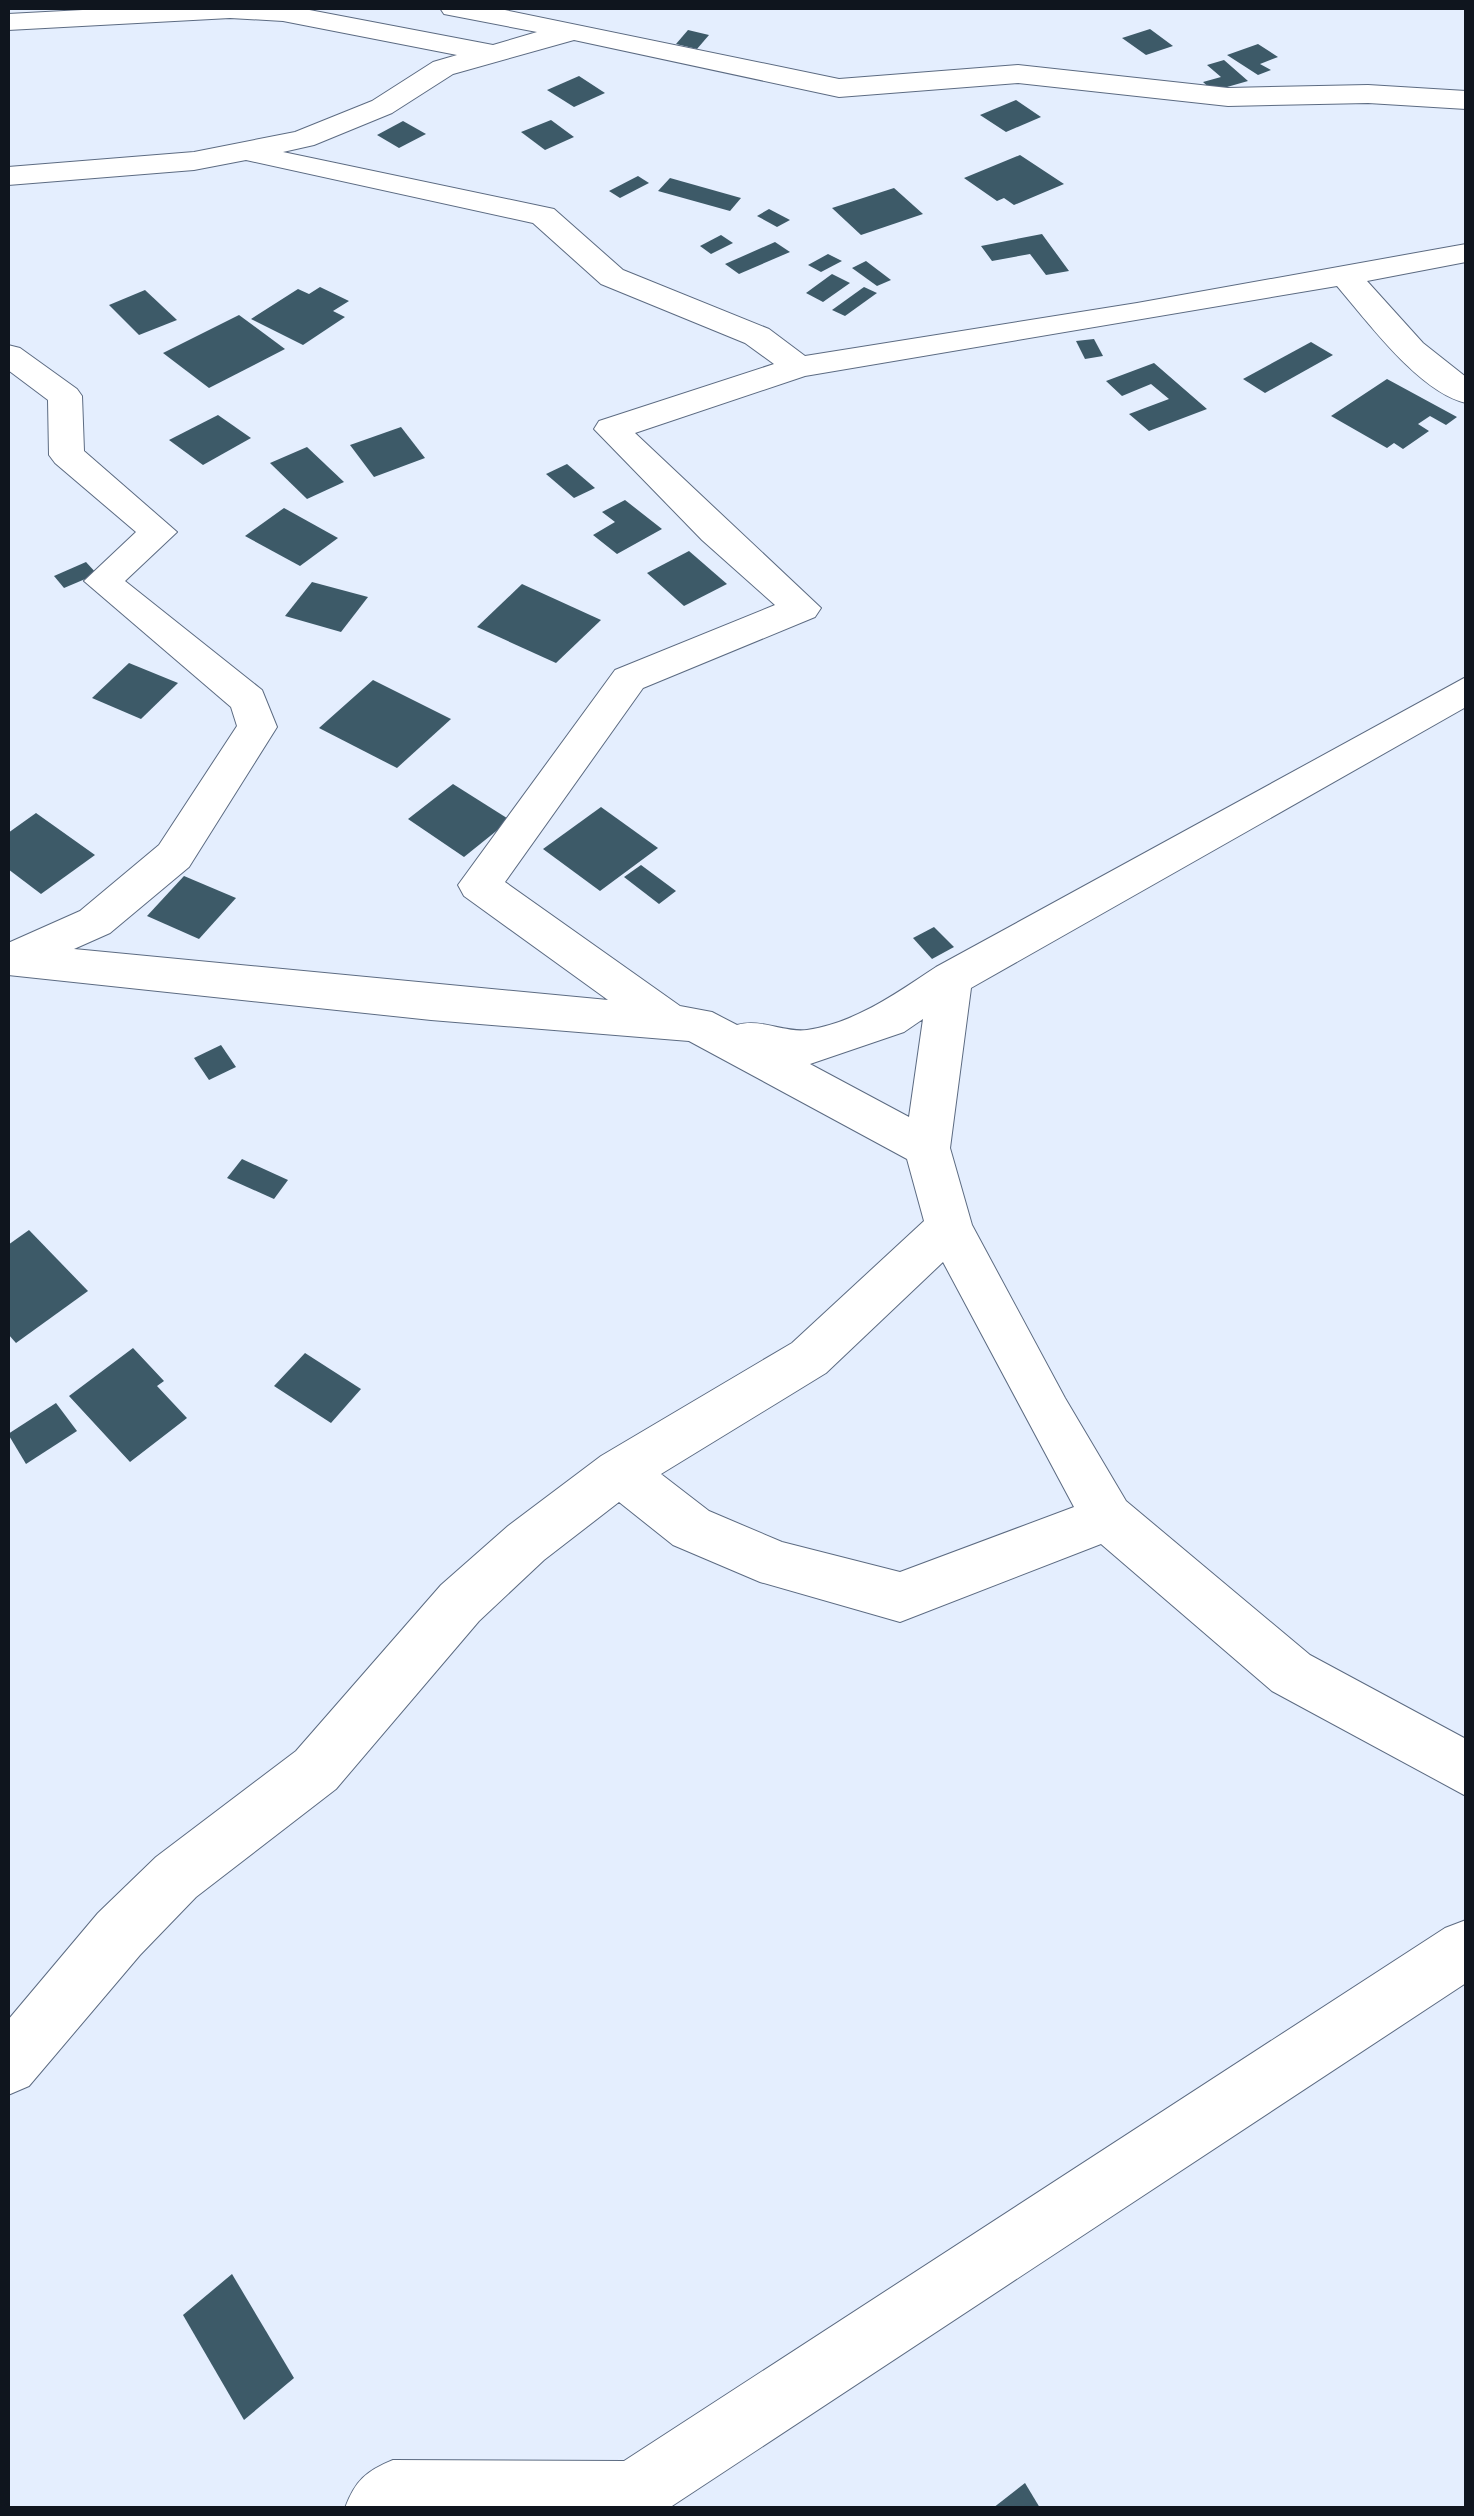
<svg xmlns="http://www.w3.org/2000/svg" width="1474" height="2516" font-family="Overpass,sans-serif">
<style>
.building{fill:#3d5a68}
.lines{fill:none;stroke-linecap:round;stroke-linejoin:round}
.minor-casing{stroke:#5c6b82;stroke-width:2}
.minor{fill:#fff;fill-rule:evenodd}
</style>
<rect width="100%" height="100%" fill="#e4eefe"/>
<g class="building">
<polygon points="1150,29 1173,46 1146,55 1122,38"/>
<polygon points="688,30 709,35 697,49 676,44"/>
<polygon points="1258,44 1278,57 1260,64 1271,70 1258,75 1227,55"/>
<polygon points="1224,60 1248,81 1213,91 1203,82 1221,77 1207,65"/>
<polygon points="579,76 605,93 574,107 547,90"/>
<polygon points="1016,100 1041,117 1006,132 980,115"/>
<polygon points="551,120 574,137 545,150 521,132"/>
<polygon points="403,121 426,134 399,148 377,135"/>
<polygon points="1020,155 1064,184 1014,205 1004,198 997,201 964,178"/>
<polygon points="638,176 649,183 620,198 609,191"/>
<polygon points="670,178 741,198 730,211 658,191"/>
<polygon points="894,188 923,214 861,235 832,208"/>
<polygon points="769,209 790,220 777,227 757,216"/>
<polygon points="1042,234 1069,271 1046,275 1030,254 992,261 981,246"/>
<polygon points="721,235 733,243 711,254 700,246"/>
<polygon points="775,242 790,252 739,274 725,264"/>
<polygon points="828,254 842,261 821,272 808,265"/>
<polygon points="866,261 891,280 877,286 852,268"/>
<polygon points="832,274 850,283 823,302 806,293"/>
<polygon points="320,287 349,301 333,311 345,317 303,345 251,319 298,289 309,294"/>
<polygon points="864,287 877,293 845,316 832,310"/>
<polygon points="145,290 177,320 139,335 109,305"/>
<polygon points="239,315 285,349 209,388 163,353"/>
<polygon points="1094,339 1103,356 1085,359 1076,341"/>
<polygon points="1311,342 1333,355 1265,393 1243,379"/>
<polygon points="1154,363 1207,409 1149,431 1129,414 1169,399 1151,384 1122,396 1106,381"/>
<polygon points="1387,379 1457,417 1446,425 1430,416 1418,424 1429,431 1403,449 1394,443 1387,448 1331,416"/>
<polygon points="218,415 251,438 203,465 169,440"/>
<polygon points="401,427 425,458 374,477 350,445"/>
<polygon points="307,447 344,482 307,499 270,463"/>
<polygon points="567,464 595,488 574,498 546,474"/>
<polygon points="625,500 662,529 617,554 593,535 615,522 602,512"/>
<polygon points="284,508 338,538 300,566 245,536"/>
<polygon points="689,551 727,584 684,606 647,573"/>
<polygon points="86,562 97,574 64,588 54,576"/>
<polygon points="312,582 368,597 341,632 285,616"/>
<polygon points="522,584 601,620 556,663 477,627"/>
<polygon points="129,663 178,683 141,719 92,698"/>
<polygon points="373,680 451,719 397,768 319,728"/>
<polygon points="453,784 510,820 464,857 408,819"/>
<polygon points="601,807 658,848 600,891 543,849"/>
<polygon points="36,813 95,855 41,894 8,869 8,833"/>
<polygon points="641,865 676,891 659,904 624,877"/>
<polygon points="184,876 236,898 199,939 147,916"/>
<polygon points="934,927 954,947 932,959 913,938"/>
<polygon points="221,1045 236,1067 209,1080 194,1058"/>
<polygon points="242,1159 288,1180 274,1199 227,1178"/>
<polygon points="29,1230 88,1291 16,1343 8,1334 8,1245"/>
<polygon points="133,1348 164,1381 157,1386 187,1418 130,1462 69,1396"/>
<polygon points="305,1353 361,1389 331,1423 274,1386"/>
<polygon points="56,1403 77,1431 26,1464 8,1434"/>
<polygon points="232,2274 294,2378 244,2420 183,2315"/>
<polygon points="1025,2483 1040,2508 993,2508"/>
</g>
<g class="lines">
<g class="minor-casing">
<g id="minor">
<path d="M120 8H299L493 45 537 32 444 14 440 8H495L839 79 1018 65 1228 88 1368 85 1466 91V109L1368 103 1228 106 1018 83 839 97 574 40 453 74 392 113 314 145 283 152 554 209 623 270 769 329 805 356 1137 303 1466 244V262L1367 281 1423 343 1466 377V403C1419 392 1368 322 1337 286L805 376 635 433 821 608 815 617 643 688 505 882 680 1006 712 1012 737 1025C761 1018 784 1033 807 1030 855 1023 897 993 936 967L1466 677V707L971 988 950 1148 972 1225 1065 1398 1126 1501 1310 1655 1466 1739V1796L1272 1691 1101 1544 900 1622 760 1582 673 1545 619 1502 544 1560 479 1621 336 1789 196 1897 140 1955 29 2086 8 2095V2020L98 1913 156 1857 296 1751 441 1585 508 1526 601 1456 792 1343 924 1221 907 1159 689 1041 431 1020 8 975V943L80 911 159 845 237 726 231 707 84 581 136 532 55 463 49 455 48 400 8 370V345L20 348 77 389 82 396 84 451 177 532 125 581 262 690 277 727 189 867 110 933 74 949 608 1000 464 896 458 885 615 670 775 605 702 540 594 429 599 421 774 364 745 343 601 284 533 223 246 160 194 170 8 185V167L194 152 295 132 372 101 433 62 457 55 283 21 230 18 8 30V14ZM923 1019 909 1117 810 1064 904 1032ZM943 1262 1074 1507 900 1572 782 1542 709 1511 661 1474 826 1373Z"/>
<path d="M1466 1920V1983L669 2508H345C355 2481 366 2471 393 2460L624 2461 1445 1928Z"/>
</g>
</g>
<use href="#minor" class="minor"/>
</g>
<rect width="1474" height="2516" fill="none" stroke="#0f151e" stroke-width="20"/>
</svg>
